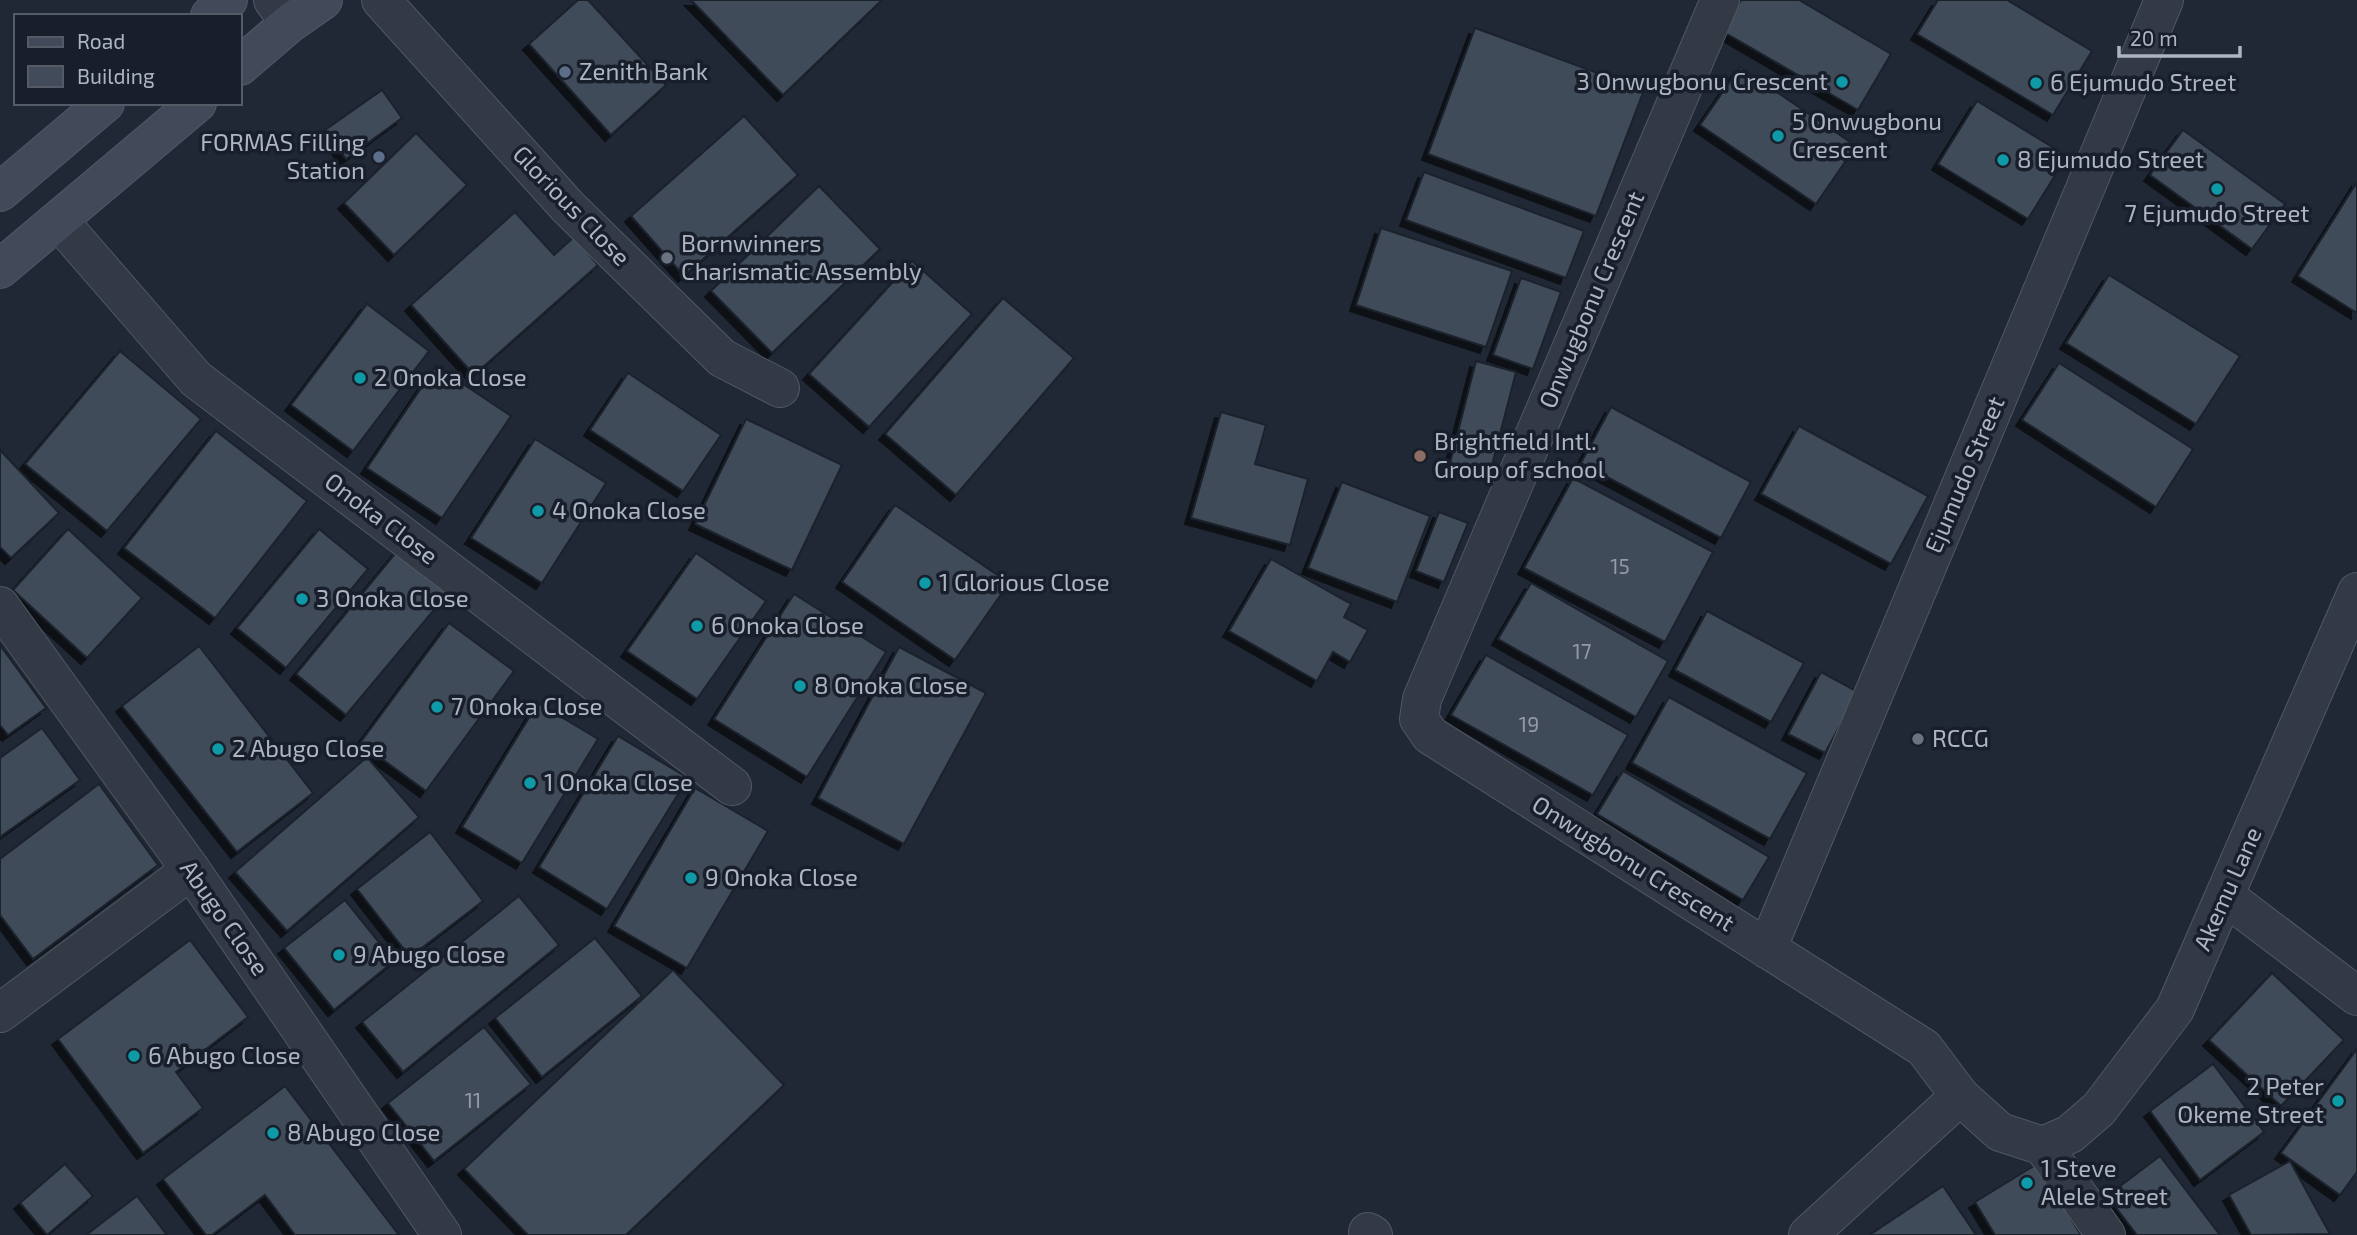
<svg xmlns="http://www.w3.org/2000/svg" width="2357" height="1235" font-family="'Exo 2',sans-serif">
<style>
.building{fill:#414b5a;stroke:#1b212c;stroke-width:2;filter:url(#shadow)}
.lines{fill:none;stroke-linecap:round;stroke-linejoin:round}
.minor-casing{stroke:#515864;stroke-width:40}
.secondary-casing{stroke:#515864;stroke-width:40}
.minor{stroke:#333a46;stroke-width:38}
.secondary{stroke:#424959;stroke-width:38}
.service-dot{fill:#5c6f8a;stroke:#191f2a;stroke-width:2.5}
.culture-dot{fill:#0f9aa8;stroke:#191f2a;stroke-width:2.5}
.worship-dot{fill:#6b7280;stroke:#191f2a;stroke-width:2.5}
.education-dot{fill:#8d6e63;stroke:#191f2a;stroke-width:2.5}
.labels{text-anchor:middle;stroke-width:7;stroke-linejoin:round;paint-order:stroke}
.number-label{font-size:21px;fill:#929aa9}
.poi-label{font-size:24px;fill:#adb5c3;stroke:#191f2a;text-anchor:start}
.street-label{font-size:24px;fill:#adb5c3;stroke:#191f2a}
</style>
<defs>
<filter id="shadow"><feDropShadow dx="-6" dy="6" stdDeviation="0" flood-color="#0009"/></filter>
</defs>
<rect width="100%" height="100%" fill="#202835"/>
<g class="building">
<polygon points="578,0 588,0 666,85 611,135 529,44"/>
<polygon points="691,0 882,0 783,95"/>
<polygon points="1741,0 1799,0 1891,54 1858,110 1722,31"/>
<polygon points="1938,0 2007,0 2092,51 2053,115 1917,34"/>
<polygon points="1475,28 1644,90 1596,216 1428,154"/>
<polygon points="1740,67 1856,146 1816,204 1700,125"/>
<polygon points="382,90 402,118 346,159 325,130"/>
<polygon points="1977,101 2067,156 2028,219 1938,164"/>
<polygon points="744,116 798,175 684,276 631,216"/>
<polygon points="2183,130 2285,204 2252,249 2150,175"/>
<polygon points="416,133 467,185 394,255 344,203"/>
<polygon points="1424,172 1584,231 1566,278 1406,220"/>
<polygon points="2357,182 2357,313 2298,276"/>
<polygon points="819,186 880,249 772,353 711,291"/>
<polygon points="515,212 554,255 574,237 598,265 474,375 411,305"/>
<polygon points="1381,228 1512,271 1486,347 1356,305"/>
<polygon points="912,261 972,314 869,427 809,374"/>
<polygon points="2109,275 2240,356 2196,424 2066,343"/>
<polygon points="1521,278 1561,292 1533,369 1493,355"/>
<polygon points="1003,298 1074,358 956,495 885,434"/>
<polygon points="367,304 429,351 353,451 291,405"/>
<polygon points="120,351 201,419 107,531 25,464"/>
<polygon points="1476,361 1516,372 1490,473 1450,463"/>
<polygon points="2059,363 2193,449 2156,507 2022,420"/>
<polygon points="436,366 511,416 442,518 367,468"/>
<polygon points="628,373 721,435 683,491 590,430"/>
<polygon points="1611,407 1751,482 1721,538 1581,463"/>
<polygon points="1221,412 1266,425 1255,464 1308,479 1290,545 1191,518"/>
<polygon points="746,419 842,465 792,570 695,524"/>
<polygon points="1799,426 1928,496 1891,564 1761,494"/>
<polygon points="216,431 307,501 215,618 124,548"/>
<polygon points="535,439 606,483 542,583 471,538"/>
<polygon points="0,450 59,513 11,558 0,547"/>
<polygon points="1573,478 1713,552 1665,642 1524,568"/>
<polygon points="1342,482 1430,516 1397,602 1308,568"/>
<polygon points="895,505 1009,583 955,660 842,582"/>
<polygon points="1439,512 1468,523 1444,582 1416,571"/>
<polygon points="68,529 142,598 87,658 13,590"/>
<polygon points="319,529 368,569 286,668 237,628"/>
<polygon points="398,550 449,592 346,715 296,674"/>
<polygon points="696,553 766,601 697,699 627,651"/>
<polygon points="1271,559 1351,604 1344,617 1368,630 1350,662 1333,652 1317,681 1229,631"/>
<polygon points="1531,583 1668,661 1636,717 1498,639"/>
<polygon points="794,594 886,652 807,777 714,719"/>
<polygon points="1707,611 1804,663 1771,722 1675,670"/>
<polygon points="449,623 514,671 426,791 360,743"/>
<polygon points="0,645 46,708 8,735 0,725"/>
<polygon points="199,646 313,793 237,852 122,706"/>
<polygon points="899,647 986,693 904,844 818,798"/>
<polygon points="1486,655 1628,735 1593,795 1451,715"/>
<polygon points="1821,672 1858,692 1825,753 1788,734"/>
<polygon points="1669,697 1807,773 1770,839 1632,763"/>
<polygon points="538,703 598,739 522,863 462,827"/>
<polygon points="42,728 80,780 0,837 0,758"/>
<polygon points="618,736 688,778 607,909 539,867"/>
<polygon points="367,757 419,817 287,931 235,872"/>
<polygon points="1623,771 1769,857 1743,900 1597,814"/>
<polygon points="99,784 158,865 33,959 0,915 0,859"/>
<polygon points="695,788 768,831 687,968 614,926"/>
<polygon points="430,832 483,901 410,957 357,889"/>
<polygon points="519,896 559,945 403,1072 362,1022"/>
<polygon points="345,900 394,961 334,1010 284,948"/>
<polygon points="595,938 642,996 542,1077 495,1018"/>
<polygon points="190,940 248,1017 176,1072 203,1108 143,1153 58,1039"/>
<polygon points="673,970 784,1085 626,1235 528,1235 464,1169"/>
<polygon points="2272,973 2344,1040 2281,1106 2209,1040"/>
<polygon points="484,1027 531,1084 434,1161 388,1103"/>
<polygon points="2357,1049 2357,1172 2340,1195 2281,1153"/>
<polygon points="2213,1064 2264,1132 2200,1180 2150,1111"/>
<polygon points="285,1086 399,1235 295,1235 265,1195 212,1235 206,1235 163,1179"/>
<polygon points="2160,1156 2220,1235 2137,1235 2107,1196"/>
<polygon points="2290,1161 2330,1234 2251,1235 2229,1195"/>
<polygon points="65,1164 93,1196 47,1235 20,1203"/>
<polygon points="2037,1164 2081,1235 1995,1235 1975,1202"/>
<polygon points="1943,1186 1976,1235 1872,1235 1871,1234"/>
<polygon points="137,1196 167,1235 86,1235"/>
</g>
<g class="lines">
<g class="minor-casing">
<g id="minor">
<polyline points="273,0 290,23"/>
<polyline points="381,0 568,207 722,358 780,388"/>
<polyline points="1720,0 1422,699 1419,719 1430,735 1924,1048 1960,1096 2000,1132 2043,1146"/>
<polyline points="59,221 196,379 732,786"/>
<polyline points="0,606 191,870 442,1235"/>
<polyline points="2225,896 2357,996"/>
<polyline points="1767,949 2164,0"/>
<polyline points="0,1013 191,870"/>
<polyline points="2043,1146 2070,1134 2099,1109 2175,1009 2357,592"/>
<polyline points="2043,1146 2106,1235"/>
<polyline points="1368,1232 1373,1235"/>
<polyline points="1808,1235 1960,1096"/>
</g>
</g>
<g class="secondary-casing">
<g id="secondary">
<polyline points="210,16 228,0"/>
<polyline points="240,66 290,23 323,0"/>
<polyline points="0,192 105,103"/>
<polyline points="0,269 197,103"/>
</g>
</g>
<use href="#minor" class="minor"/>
<use href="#secondary" class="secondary"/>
</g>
<g class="service-dot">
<circle cx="565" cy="72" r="7"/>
<circle cx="379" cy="157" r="7"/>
</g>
<g class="culture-dot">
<circle cx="1842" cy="82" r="7"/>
<circle cx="2036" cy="83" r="7"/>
<circle cx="1778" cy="136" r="7"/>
<circle cx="2003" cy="160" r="7"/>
<circle cx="2217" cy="189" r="7"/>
<circle cx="360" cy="378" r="7"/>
<circle cx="538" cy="511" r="7"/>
<circle cx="925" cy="583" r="7"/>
<circle cx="302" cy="599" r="7"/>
<circle cx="697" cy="626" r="7"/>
<circle cx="800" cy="686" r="7"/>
<circle cx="437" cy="707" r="7"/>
<circle cx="218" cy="749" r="7"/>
<circle cx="530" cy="783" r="7"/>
<circle cx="691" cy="878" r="7"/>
<circle cx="339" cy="955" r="7"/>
<circle cx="134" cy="1056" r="7"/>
<circle cx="2338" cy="1101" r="7"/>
<circle cx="273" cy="1133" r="7"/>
<circle cx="2027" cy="1183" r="7"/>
</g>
<g class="worship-dot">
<circle cx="667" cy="258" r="7"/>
<circle cx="1918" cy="739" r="7"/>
</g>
<circle class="education-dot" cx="1420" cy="456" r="7"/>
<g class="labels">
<g class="number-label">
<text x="1620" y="574">15</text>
<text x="1582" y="659">17</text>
<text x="1529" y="732">19</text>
<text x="473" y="1108">11</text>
</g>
<g class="poi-label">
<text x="579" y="80">Zenith Bank</text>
<text x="1828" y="90" text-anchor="end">3 Onwugbonu Crescent</text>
<text x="2050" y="91">6 Ejumudo Street</text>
<text x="1792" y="130">5 Onwugbonu<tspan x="1792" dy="28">Crescent</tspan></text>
<text x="365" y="151" text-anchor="end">FORMAS Filling<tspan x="365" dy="28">Station</tspan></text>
<text x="2017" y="168">8 Ejumudo Street</text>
<text x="2217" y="222" text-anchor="middle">7 Ejumudo Street</text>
<text x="681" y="252">Bornwinners<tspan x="681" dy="28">Charismatic Assembly</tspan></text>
<text x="374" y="386">2 Onoka Close</text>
<text x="1434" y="450">Brightfield Intl.<tspan x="1434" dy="28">Group of school</tspan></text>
<text x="552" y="519">4 Onoka Close</text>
<text x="939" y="591">1 Glorious Close</text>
<text x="316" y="607">3 Onoka Close</text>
<text x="711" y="634">6 Onoka Close</text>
<text x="814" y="694">8 Onoka Close</text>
<text x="451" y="715">7 Onoka Close</text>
<text x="1932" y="747">RCCG</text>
<text x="232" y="757">2 Abugo Close</text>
<text x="544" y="791">1 Onoka Close</text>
<text x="705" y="886">9 Onoka Close</text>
<text x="353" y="963">9 Abugo Close</text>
<text x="148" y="1064">6 Abugo Close</text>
<text x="2324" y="1095" text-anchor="end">2 Peter<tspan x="2324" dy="28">Okeme Street</tspan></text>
<text x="287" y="1141">8 Abugo Close</text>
<text x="2041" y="1177">1 Steve<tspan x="2041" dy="28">Alele Street</tspan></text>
</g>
<g class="street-label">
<text transform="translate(571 206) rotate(46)" y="8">Glorious Close</text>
<text transform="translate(1592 300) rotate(-67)" y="8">Onwugbonu Crescent</text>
<text transform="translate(1965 475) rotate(-67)" y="8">Ejumudo Street</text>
<text transform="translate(381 519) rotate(37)" y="8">Onoka Close</text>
<text transform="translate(1633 864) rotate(32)" y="8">Onwugbonu Crescent</text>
<text transform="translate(2228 889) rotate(-66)" y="8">Akemu Lane</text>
<text transform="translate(224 918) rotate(55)" y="8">Abugo Close</text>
</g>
</g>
<rect x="14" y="14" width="228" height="91" fill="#191f2a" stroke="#545b67" stroke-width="2"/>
<rect x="28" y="37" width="35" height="10" fill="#424959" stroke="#545b67" stroke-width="2"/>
<text x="77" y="49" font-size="21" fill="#adb5c3">Road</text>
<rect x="28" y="66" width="35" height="21" fill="#414b5a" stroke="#545b67" stroke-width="2"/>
<text x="77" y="84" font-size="21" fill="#adb5c3">Building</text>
<path d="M2119 46v10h121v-10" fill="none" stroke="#adb5c3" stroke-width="3.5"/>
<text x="2130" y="46" font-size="21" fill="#adb5c3" stroke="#191f2a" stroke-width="5" paint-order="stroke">20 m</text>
</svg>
